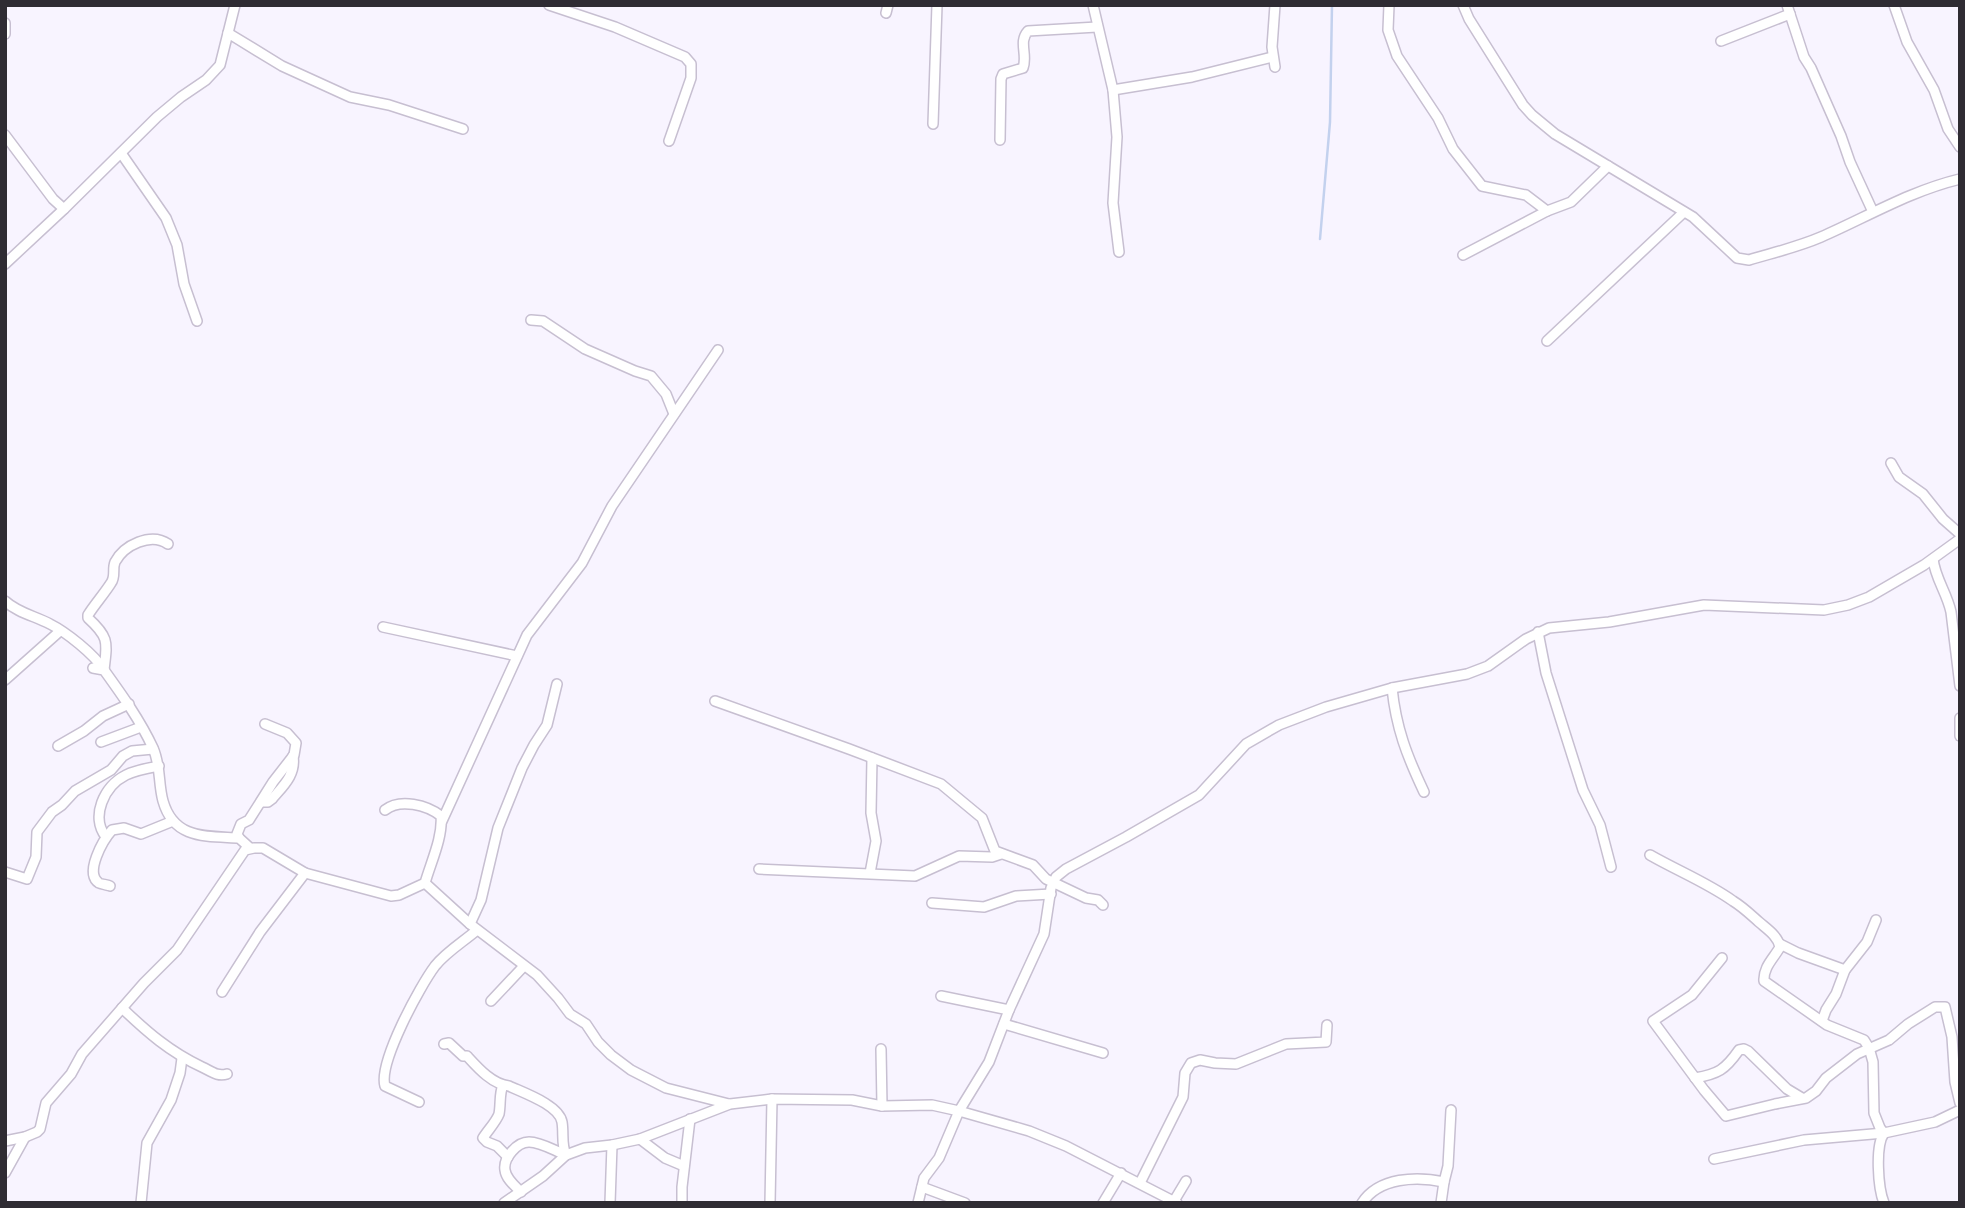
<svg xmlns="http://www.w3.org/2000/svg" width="1965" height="1208" font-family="Bitter,serif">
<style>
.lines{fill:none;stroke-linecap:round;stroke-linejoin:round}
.stream{stroke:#c3d1ee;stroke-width:2.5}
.minor-casing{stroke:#c7bfd1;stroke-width:12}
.minor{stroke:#fff;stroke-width:9}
</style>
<rect width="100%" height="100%" fill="#f8f4ff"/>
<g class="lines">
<polyline class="stream" points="1320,239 1330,122 1332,5"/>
<g class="minor-casing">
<g id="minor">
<polyline points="549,5 615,27 685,57 691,64 691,78 669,141"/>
<polyline points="1093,5 1113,90 1117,137 1113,203 1119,252"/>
<polyline points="1275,5 1272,47 1275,67"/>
<polyline points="1389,5 1388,30 1397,56 1438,118 1453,149 1482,186 1526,195 1547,211"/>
<path d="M1463 5 1469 19 1523 105 1532 115 1555 134 1693 217 1737 258 1749 260C1772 253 1798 247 1821 237 1867 217 1910 191 1960 179"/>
<polyline points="1787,5 1804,57 1811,68 1841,136 1850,162 1873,212"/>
<polyline points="1894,5 1907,42 1934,90 1948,129 1960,147"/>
<polyline points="886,13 888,5"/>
<polyline points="5,23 5,34"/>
<polyline points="228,33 282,66 350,97 389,105 463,129"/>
<polyline points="1721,41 1790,14"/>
<polyline points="1113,90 1192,77 1272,57"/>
<polyline points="933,124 937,5"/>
<polyline points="5,135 53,199 64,209"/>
<path d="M1000 140 1001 79 1003 74 1023 68C1028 55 1018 42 1028 31L1097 27"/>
<polyline points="121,153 166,218 177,245 184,284 197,321"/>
<polyline points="1463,255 1547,211 1571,202 1608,166"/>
<polyline points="5,264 64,209 157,117 181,97 206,80 220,65 235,5"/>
<polyline points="531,320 543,321 585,349 635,371 651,376 666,394 674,414"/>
<polyline points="1547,341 1684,212"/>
<polyline points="1891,463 1899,477 1923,494 1943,519 1960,534"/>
<path d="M1933 559C1935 578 1947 593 1951 612L1960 686"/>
<path d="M5 601C18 613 35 616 50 624 66 632 94 654 104 670"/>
<polyline points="383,627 517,656"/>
<polyline points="1538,632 1546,673 1583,790 1600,825 1611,867"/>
<path d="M93 668 104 670C122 695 140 720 153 748 161 766 158 783 163 801 174 840 207 836 239 838L250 848"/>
<path d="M104 670C107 643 110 638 88 618V615C95 604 104 594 111 583 116 576 112 569 115 562 124 545 151 532 168 544"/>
<polyline points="5,680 60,631"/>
<path d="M1392 688C1396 728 1407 756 1424 792"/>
<polyline points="715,701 849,749 941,784 982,818 995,851 1033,865 1046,879 1086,898 1098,900 1103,905"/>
<polyline points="1960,718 1960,736"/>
<polyline points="101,742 141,727"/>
<polyline points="58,746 84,731 103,716 129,704"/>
<path d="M261 802H268L272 799C283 786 296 775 293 756"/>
<polyline points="442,821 527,635 582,563 612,506 718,350"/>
<path d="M106 837C90 817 104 786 126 775 136 770 148 768 159 766"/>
<polyline points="239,838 237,834 241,824 249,820 273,782 294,755 296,743 287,733 265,724"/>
<path d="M1650 855C1678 871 1708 883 1733 901 1743 907 1751 915 1759 922 1767 929 1778 936 1780 947 1774 958 1763 967 1764 981L1827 1025 1864 1040 1869 1048 1873 1062 1874 1113 1880 1128 1884 1133C1875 1146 1878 1188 1884 1203"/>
<polyline points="759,869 915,876 959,856 992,857 1001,854"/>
<polyline points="5,872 27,879 36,857 37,832 52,812 62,805 75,791 111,770 123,756 132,751 153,749"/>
<polyline points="870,873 876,841 871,813 872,758"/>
<polyline points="425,883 470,924 537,975 558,998 570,1014 586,1024 598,1042 611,1055 631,1070 666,1088 729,1104"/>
<path d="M110 886C108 885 101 884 99 883 84 873 103 840 112 830L124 828 141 834 173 821"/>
<polyline points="932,903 984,907 1016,896 1051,894"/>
<polyline points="470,924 481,900 498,828 522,768 534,745 547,725 557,684"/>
<polyline points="1780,944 1798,953 1845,970"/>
<polyline points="1722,958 1692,995 1653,1021 1704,1090 1726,1116 1775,1104 1806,1098 1816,1091 1826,1078 1857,1054 1889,1040 1908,1024 1935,1007 1945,1007 1952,1037 1955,1082 1960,1103"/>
<polyline points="222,992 260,932 305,873"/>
<polyline points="941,996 1009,1010"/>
<polyline points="491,1001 524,966"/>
<path d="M122 1008C147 1032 170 1052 202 1067 211 1071 217 1077 227 1074"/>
<polyline points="1822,1021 1826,1010 1836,994 1845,970 1867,942 1876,920"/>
<polyline points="1004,1024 1103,1053"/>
<path d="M444 1044 449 1043 463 1056H467C478 1068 492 1084 509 1086 524 1093 559 1105 562 1122 564 1134 561 1144 566 1155"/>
<polyline points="881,1049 882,1106"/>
<path d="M1695 1078C1718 1074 1725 1070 1739 1050L1744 1049 1748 1051 1787 1089 1802 1098"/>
<path d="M503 1085C499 1094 501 1104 499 1114 496 1122 488 1130 483 1138L487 1142 497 1146 508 1157"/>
<path d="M419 1102 385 1086C378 1063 420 986 435 966 446 952 463 942 477 930"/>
<polyline points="640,1139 665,1158 684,1166"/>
<path d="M5 1141 25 1137 37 1132 40 1129 46 1103 71 1074 82 1054 144 983 177 950 245 850 254 848H263L305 873 391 896 399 895 425 883C431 862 443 837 441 816 427 805 400 798 385 810"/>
<polyline points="1714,1159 1804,1140 1884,1133 1935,1122 1960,1110"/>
<polyline points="5,1173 25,1137"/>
<polyline points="1140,1183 1183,1097 1185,1073 1191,1063 1200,1060 1215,1063 1236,1064 1286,1044 1326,1042 1327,1025"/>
<polyline points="922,1187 965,1203"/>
<path d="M521 1192C515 1186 506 1179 505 1170 503 1158 517 1142 529 1142 541 1142 555 1151 566 1155"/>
<polyline points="1174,1201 1186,1181"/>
<polyline points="141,1203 147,1143 171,1100 180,1073 182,1058"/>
<polyline points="504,1203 543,1176 566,1155 585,1148 612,1145 640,1139 730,1104 772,1099 852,1100 882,1106 932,1105 959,1111 1029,1131 1066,1146 1177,1203"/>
<polyline points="610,1203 612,1145"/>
<polyline points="682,1203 682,1187 690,1119"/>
<polyline points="770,1203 772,1099"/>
<polyline points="918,1203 924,1178 939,1158 959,1111 989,1062 1009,1010 1044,934 1051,888 1056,877 1066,869 1126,837 1199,795 1246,744 1279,725 1326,707 1392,688 1467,674 1488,666 1526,639 1549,628 1609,622 1704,605 1824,610 1848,605 1869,597 1924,565 1960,539"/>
<polyline points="1103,1203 1121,1173"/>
<path d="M1362 1203C1379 1177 1417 1176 1444 1182L1448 1166 1451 1110"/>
<polyline points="1441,1203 1444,1182"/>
</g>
</g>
<use href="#minor" class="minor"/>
</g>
<rect width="1965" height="1208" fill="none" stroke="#2f2c33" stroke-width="14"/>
</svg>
